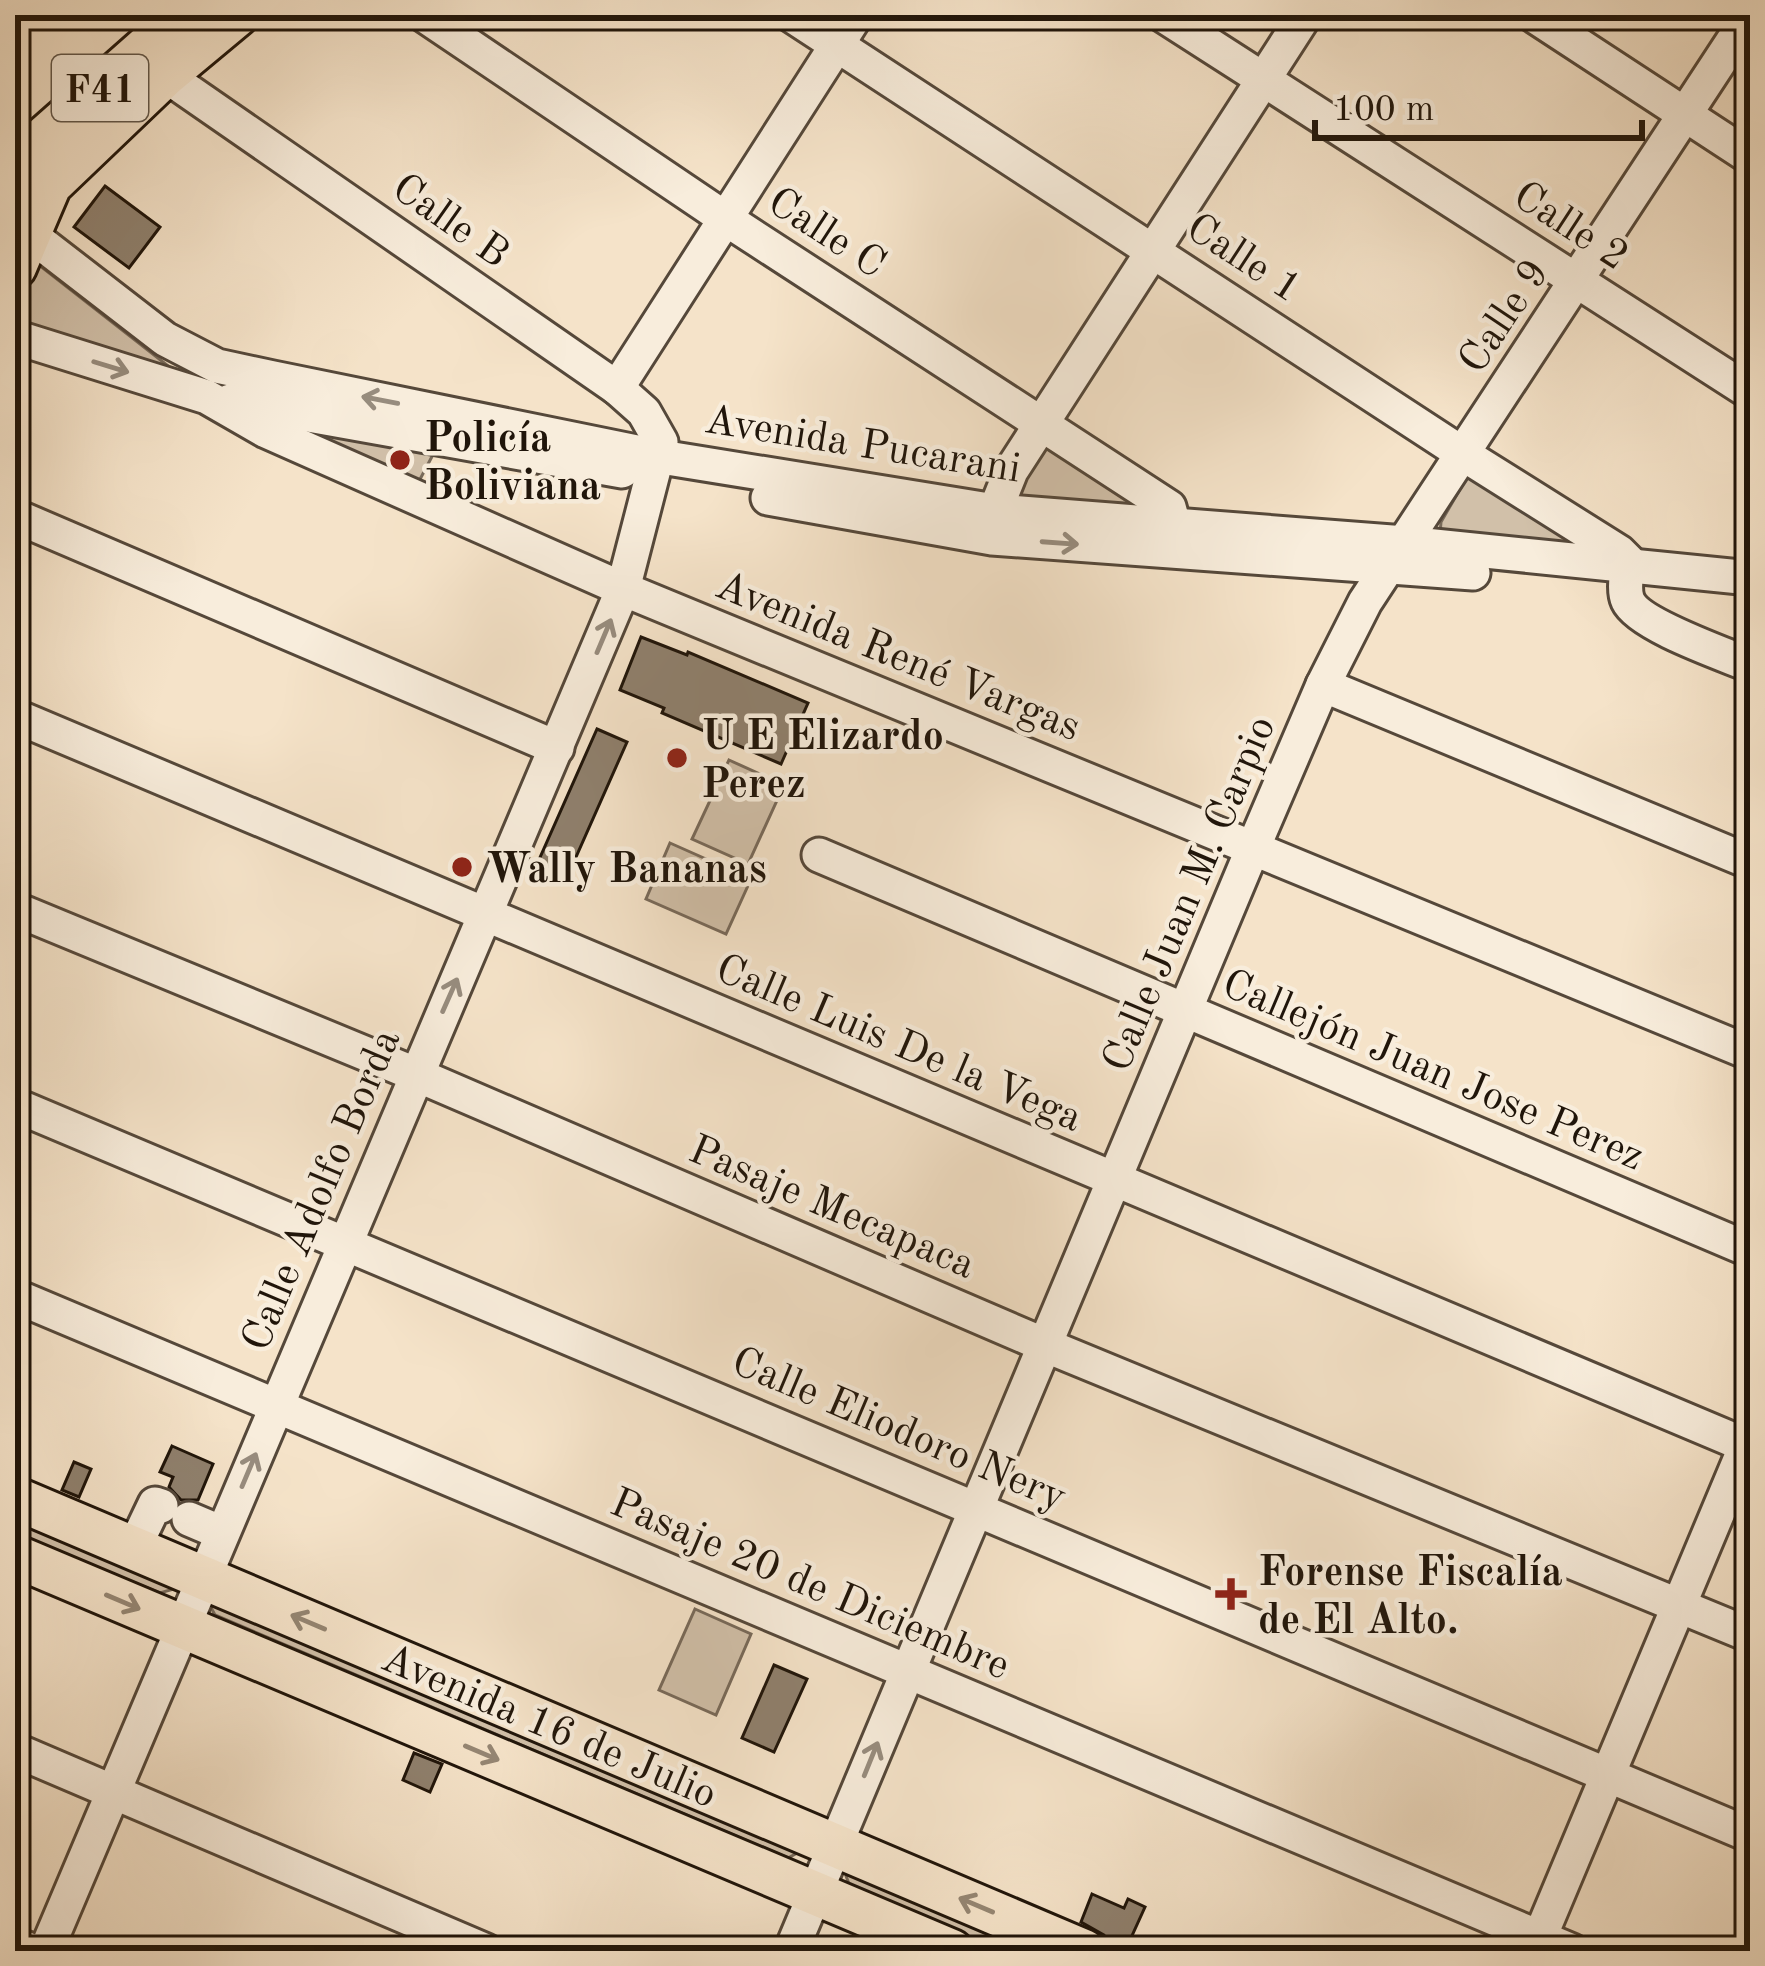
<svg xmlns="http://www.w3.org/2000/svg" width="1765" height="1966" font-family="'Old Standard TT',serif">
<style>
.green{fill:#d1c0a9;stroke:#786a5a;stroke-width:3}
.building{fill:#8f806d;stroke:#20150a;stroke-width:3}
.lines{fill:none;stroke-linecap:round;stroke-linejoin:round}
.minor-casing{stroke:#55483a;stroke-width:39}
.major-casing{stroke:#20150a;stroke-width:48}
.minor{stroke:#f8eddc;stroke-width:33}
.major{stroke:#f5e3c9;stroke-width:42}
.oneway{stroke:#978c7e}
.oneway2{stroke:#958673}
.poi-dot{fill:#8f2418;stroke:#f8eddc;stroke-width:4.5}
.labels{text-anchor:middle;stroke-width:9;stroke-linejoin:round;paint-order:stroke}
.shield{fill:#f8eddc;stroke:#615649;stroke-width:3}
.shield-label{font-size:39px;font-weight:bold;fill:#20150a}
.street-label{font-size:42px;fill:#20150a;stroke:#f8eddc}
.poi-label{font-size:42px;font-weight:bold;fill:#20150a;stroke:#f8eddc;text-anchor:start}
</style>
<rect width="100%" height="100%" fill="#f5e3c9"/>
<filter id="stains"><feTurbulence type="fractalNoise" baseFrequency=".00167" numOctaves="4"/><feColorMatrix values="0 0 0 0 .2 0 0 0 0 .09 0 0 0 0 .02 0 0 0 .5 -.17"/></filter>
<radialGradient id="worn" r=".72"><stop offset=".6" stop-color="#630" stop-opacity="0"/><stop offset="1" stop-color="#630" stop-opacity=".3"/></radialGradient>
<g class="green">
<polygon points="39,265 181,376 179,382 15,320 15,308 30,268"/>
<polygon points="266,415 437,447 417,485"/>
<polygon points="1047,446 1147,506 1019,503 1017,493"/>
<polygon points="1470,472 1577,545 1440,533 1441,522"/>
<polygon points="729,760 784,785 748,864 692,839"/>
<polygon points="670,843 751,879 726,934 646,899"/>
<polygon points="15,1502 177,1588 160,1593 15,1535"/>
<polygon points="208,1602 799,1852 788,1858 215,1615"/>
<polygon points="695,1609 751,1634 716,1715 659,1690"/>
<polygon points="852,1866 1066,1951 990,1951 852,1892 846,1876"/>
</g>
<g class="building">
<polygon points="105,186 160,227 129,268 74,227"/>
<polygon points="641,637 687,655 688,652 808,703 781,764 662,713 664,708 620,690"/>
<polygon points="597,729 627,742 568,875 538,862"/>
<polygon points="172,1446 213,1464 198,1500 181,1500 169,1487 173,1477 160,1472"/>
<polygon points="74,1462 91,1469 79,1497 62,1490"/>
<polygon points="774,1665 807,1679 774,1752 742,1738"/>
<polygon points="414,1753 442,1764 430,1792 403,1780"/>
<polygon points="1092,1894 1124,1908 1128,1899 1145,1907 1125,1951 1108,1944 1104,1935 1081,1922"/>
</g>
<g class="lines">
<g class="minor-casing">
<g id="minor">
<polyline points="424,15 726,219 1169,507 1174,525"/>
<path d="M791 15 1463 454 1619 552 1628 561C1627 573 1623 590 1628 601 1639 625 1724 654 1750 665"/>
<polyline points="1163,15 1750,392"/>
<polyline points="1533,15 1750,157"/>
<polyline points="15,223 165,339 217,366 273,378 661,457 995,511 1405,543 1750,578"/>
<polyline points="15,337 207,397 266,431 623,589 1750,1053"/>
<polyline points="617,388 856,15"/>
<polyline points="230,401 622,471"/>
<polyline points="768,498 992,538 1473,573"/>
<polyline points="15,516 557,748"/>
<polyline points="993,530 995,511 1011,471 1305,15"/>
<polyline points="1323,685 1750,862"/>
<path d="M15 716C595 956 1170 1207 1750 1447"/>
<polyline points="819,855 1750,1250"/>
<polyline points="15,909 415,1074 1047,1346 1750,1635"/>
<polyline points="15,1105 1750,1835"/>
<polyline points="15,1296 1572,1951"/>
<polyline points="189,1519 222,1533"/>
<polyline points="134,1548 155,1504 161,1506"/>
<polyline points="15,1750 486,1951"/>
<polyline points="15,1944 32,1951"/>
<polyline points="46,1951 623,589 661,442 644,412 617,388 165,75"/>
<polyline points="791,1951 1253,848 1323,685 1365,602 1750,15"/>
<polyline points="1534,1951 1750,1436"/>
</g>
</g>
<g class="major-casing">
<g id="major">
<polyline points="15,173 18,161 183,15"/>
<polyline points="15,267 50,185 165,75 237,15"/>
<polyline points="15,1498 1084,1951"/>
<polyline points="15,1556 952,1951"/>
</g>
</g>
<use href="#minor" class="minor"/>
<use href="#major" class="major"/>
</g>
<defs><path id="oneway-shaft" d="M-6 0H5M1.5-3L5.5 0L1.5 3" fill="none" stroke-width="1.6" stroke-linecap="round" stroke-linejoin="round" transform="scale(3)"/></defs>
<g class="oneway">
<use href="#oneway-shaft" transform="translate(111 367) rotate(17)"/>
<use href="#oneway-shaft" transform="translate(380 400) rotate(-169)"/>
<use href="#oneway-shaft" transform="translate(1060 543) rotate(4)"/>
<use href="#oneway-shaft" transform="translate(604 636) rotate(-67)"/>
<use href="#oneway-shaft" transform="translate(450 995) rotate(-66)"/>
<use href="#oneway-shaft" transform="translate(249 1470) rotate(-67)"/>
<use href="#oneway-shaft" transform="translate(871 1759) rotate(-68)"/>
</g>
<g class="oneway2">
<use href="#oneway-shaft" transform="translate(123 1602) rotate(23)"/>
<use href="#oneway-shaft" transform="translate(308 1622) rotate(-157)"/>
<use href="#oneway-shaft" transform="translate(482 1753) rotate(23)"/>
<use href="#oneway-shaft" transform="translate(976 1905) rotate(-157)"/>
</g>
<g class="poi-dot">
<circle cx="400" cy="460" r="12"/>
<circle cx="677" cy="758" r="12"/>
<circle cx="462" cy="867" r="12"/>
<path d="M1225 1576h12v12h12v12h-12v12h-12v-12h-12v-12h12z"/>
</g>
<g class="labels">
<rect class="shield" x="52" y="55" width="96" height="66" rx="9"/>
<g class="shield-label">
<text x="100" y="102">F41</text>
</g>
<g class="street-label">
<text transform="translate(452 219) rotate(35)" y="15">Calle B</text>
<text transform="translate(1572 224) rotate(33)" y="15">Calle 2</text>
<text transform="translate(828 231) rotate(33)" y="15">Calle C</text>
<text transform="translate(1245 256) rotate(33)" y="15">Calle 1</text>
<text transform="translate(1502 315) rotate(-56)" y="15">Calle 9</text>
<text transform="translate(863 442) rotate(9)" y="15">Avenida Pucarani</text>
<text transform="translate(899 654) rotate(22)" y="15">Avenida René Vargas</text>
<text transform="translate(1187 893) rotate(-67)" y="15">Calle Juan M. Carpio</text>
<text transform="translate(900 1041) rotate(23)" y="15">Calle Luis De la Vega</text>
<text transform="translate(1434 1068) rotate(23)" y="15">Callejón Juan Jose Perez</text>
<text transform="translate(319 1189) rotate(-67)" y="15">Calle Adolfo Borda</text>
<text transform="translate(833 1205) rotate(23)" y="15">Pasaje Mecapaca</text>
<text transform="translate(900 1427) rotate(23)" y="15">Calle Eliodoro Nery</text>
<text transform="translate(811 1582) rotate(23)" y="15">Pasaje 20 de Diciembre</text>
<text transform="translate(550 1724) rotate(23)" y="15">Avenida 16 de Julio</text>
</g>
<g class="poi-label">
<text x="424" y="451">Policía<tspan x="424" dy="48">Boliviana</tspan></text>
<text x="701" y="749">U E Elizardo<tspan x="701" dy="48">Perez</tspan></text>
<text x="486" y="882">Wally Bananas</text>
<text x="1258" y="1585">Forense Fiscalía<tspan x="1258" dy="48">de El Alto.</tspan></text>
</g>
</g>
<rect width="1765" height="1966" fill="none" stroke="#f5e3c9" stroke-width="60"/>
<rect x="18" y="18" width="1729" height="1930" fill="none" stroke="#20150a" stroke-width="6"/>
<rect x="30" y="30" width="1705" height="1906" fill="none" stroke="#20150a" stroke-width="3"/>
<path d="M1315 120v18h327v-18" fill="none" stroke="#20150a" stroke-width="6"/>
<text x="1333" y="120" font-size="36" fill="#20150a" stroke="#f8eddc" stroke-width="9" paint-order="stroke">100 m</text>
<rect width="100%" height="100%" filter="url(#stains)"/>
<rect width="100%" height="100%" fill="url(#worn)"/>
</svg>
